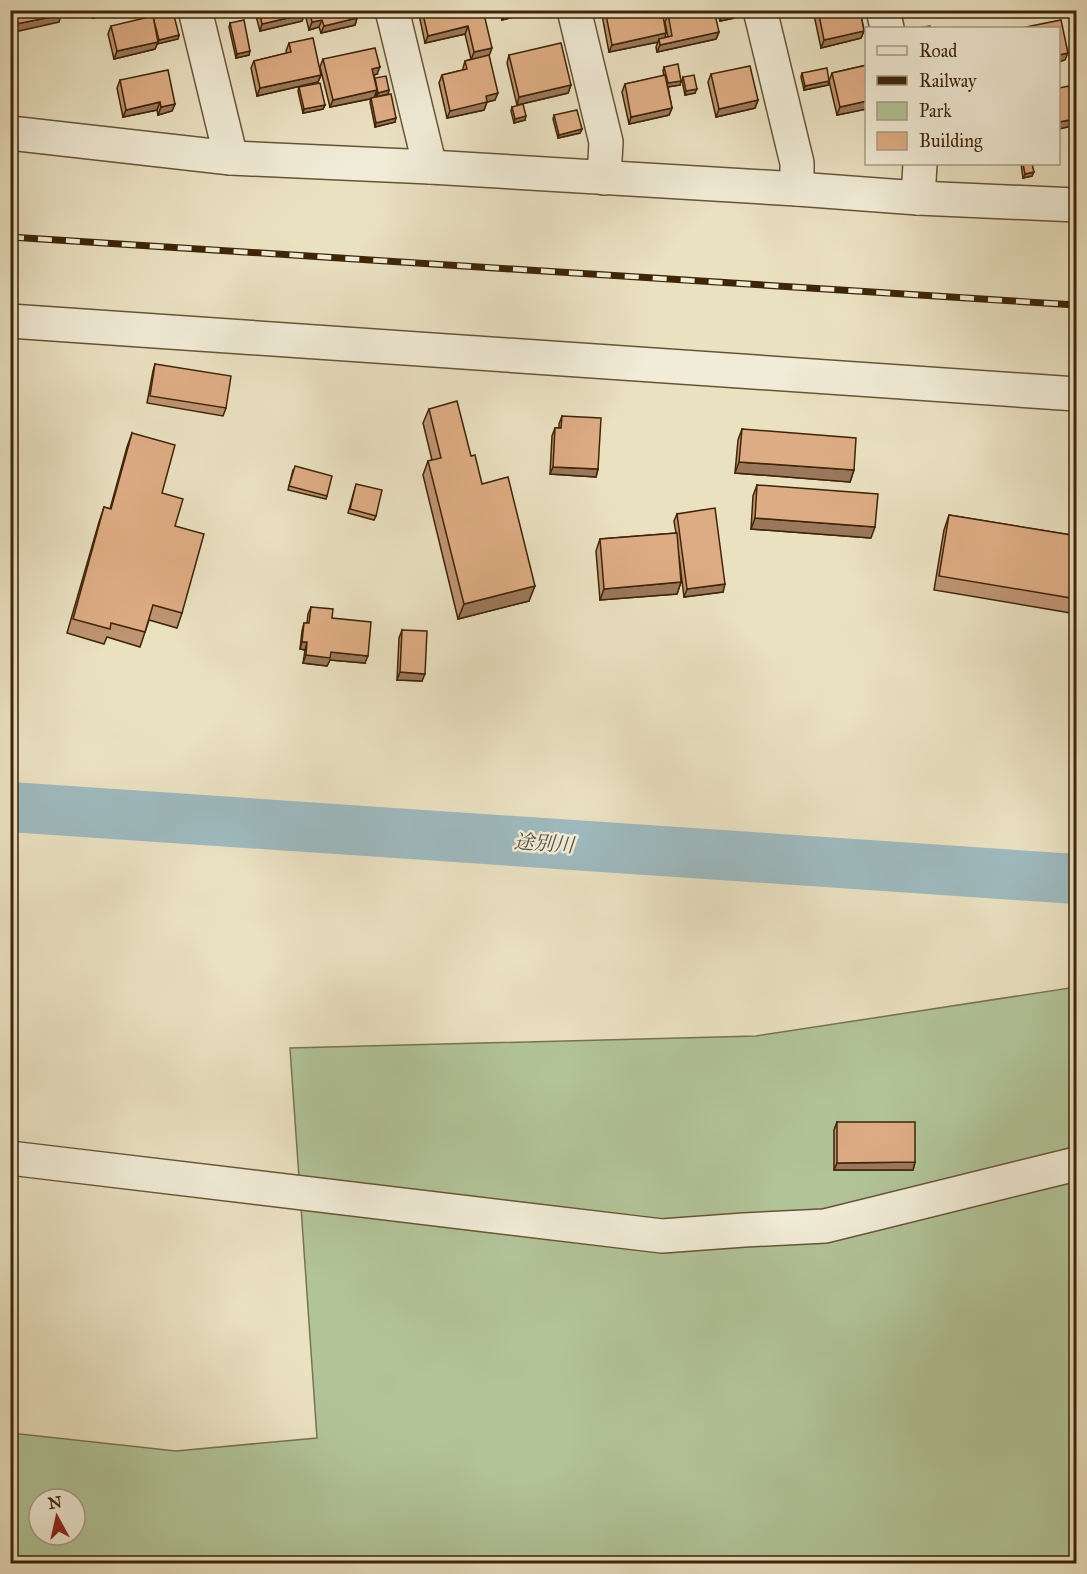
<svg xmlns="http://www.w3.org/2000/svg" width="1087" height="1574" font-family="'IM FELL Great Primer','Noto Serif JP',serif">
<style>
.green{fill:#b1c498;stroke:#77744f;stroke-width:1.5;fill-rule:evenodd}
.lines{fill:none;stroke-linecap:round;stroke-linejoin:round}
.river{stroke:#9ebabf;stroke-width:50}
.minor-casing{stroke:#685435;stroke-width:36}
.minor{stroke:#f1ecd7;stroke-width:33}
.rail-casing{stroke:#3d2506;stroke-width:7}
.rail{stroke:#f1ecd7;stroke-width:4.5;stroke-dasharray:14;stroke-linecap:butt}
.wall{fill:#bf9472;stroke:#3d2506;stroke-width:1.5}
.shaded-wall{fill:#9b785c;stroke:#3d2506;stroke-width:1.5}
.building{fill:#deac84;stroke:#3d2506;stroke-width:1.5}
.labels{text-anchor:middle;stroke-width:5;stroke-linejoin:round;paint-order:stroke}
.water-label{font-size:20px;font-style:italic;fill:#5a523e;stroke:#f1ecd7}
</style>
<rect width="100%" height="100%" fill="#eae1c1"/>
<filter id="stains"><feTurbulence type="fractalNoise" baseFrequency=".00333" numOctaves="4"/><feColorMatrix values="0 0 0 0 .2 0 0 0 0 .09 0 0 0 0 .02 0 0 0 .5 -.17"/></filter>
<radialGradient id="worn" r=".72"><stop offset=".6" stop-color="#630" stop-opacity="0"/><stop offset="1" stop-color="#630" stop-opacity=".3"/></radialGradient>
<path class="green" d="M1076 987V1563L11 1564V1433L176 1451 317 1438 290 1048 756 1036ZM39 1499H75V1535H39Z"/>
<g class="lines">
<polyline class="river" points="10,807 1076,879"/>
<g class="minor-casing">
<g id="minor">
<polyline points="195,10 231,158"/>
<polyline points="392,10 430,167"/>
<polyline points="574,10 606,142 604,178"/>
<polyline points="760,10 797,163 797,189"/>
<polyline points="883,10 887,28"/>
<polyline points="10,133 231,158 430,167 797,189 918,198 1076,205"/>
<polyline points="918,198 920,164"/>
<polyline points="10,321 1076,394"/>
<polyline points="10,1158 662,1236 744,1230 825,1226 1076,1164"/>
</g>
</g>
<use href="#minor" class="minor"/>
<g class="rail-casing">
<polyline id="rail" points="10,237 1076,305"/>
</g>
<use href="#rail" class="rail"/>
</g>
<g class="wall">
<polygon points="92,10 127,10 93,18"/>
<polygon points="248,10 304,10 302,21 260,31 256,16 250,17"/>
<polygon points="304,10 356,10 357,18 355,25 321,33 319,27 309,30"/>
<polygon points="418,10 483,10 495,100 487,102 484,110 447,118 439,83 442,75 463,70 463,68 465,61 471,59 465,34 425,43"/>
<polygon points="500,10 541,10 502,20"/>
<polygon points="601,10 666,10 664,16 663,16 665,37 668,37 665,22 668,14 719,32 716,39 657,52 656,47 658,42 609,52"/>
<polygon points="717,10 734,10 735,14 734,18 720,21"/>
<polygon points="816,10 860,10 864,31 861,38 821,48 814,15"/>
<polygon points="230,23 249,55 236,58 229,27"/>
<polygon points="111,26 179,35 178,39 157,44 155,49 114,59 108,34"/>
<polygon points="289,43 321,75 318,82 257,96 251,68 254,61 287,53 286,51"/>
<polygon points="509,55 571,85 568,93 517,105 507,63"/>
<polygon points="323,59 377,74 374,75 375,79 389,90 388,94 377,97 376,93 374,98 330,107 320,67"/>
<polygon points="867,65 867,109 837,115 829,81 832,73"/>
<polygon points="664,67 680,85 668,87 672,108 669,115 629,124 622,92 625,84 664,76 663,71"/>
<polygon points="802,73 828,85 804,90 801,77"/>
<polygon points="711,74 758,100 755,108 716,117 708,82"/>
<polygon points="683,77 695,93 685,95 682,81"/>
<polygon points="120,80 175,104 172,111 158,115 157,110 123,117 117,88"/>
<polygon points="299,87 325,105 323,109 303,113 298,91"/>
<polygon points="371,98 395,122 375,127 370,102"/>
<polygon points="512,107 525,120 514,123 511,111"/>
<polygon points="554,115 582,129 580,133 558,138 553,119"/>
<polygon points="1021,164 1032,164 1032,176 1023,178"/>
<polygon points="155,364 226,408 223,416 147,403 153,371"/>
<polygon points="429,409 471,456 529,601 458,619 423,475 428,461 432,460 423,423"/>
<polygon points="562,416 598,469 596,477 550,474 552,436 555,428 559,428 559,424"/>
<polygon points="742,429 854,470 850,482 735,473 738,440"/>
<polygon points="132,433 162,493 175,526 182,613 177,628 149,620 140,647 107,637 104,644 67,633 99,522 104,507 110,509 127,447"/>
<polygon points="293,470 327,496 326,499 288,490"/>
<polygon points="757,485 871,538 751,529 753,496"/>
<polygon points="355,488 376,516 374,520 348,513"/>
<polygon points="677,514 723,592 684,597 679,556 681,582 677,594 600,600 596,551 600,539 676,533 674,521"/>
<polygon points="949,515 1077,536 1077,614 934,590 944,530"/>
<polygon points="311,607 332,618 365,663 330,660 327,666 303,663 305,650 300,649 302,631 304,623 307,623 308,614"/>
<polygon points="402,630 422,681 397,680 399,638"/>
<polygon points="837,1122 915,1162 913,1170 834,1170 834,1130"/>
</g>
<g class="shaded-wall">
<polygon points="127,10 127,11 93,18 96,11"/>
<polygon points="252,10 258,10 256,16 250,17"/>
<polygon points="512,10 541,10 502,20 505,12"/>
<polygon points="661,10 666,10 664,16 659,17"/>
<polygon points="305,14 302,21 260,31 262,24"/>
<polygon points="735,14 734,18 720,21 721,17"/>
<polygon points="61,15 59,22 10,33 11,25"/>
<polygon points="357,18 355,25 321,33 324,26"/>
<polygon points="322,20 319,27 309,30 312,22"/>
<polygon points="468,26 465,34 425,43 428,36"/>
<polygon points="864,31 861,38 821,48 824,40"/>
<polygon points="719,32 716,39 657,52 660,45"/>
<polygon points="666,33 664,41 659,39 658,42 609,52 612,45"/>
<polygon points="179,35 178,39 157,44 159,40"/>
<polygon points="158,42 155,49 114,59 117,51"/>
<polygon points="492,48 489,56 471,60 474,52"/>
<polygon points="250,51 249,55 236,58 237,54"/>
<polygon points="1068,53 1065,60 1059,62 1059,55"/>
<polygon points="380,67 377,74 369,76 372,69"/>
<polygon points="321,75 318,82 257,96 260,88"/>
<polygon points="681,81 680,85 666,87 668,83"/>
<polygon points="829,81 828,85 804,90 805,86"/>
<polygon points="571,85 568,93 517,105 519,97"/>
<polygon points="697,89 695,93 685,95 686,91"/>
<polygon points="377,90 374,98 330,107 333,100"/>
<polygon points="389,90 388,94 377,97 378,93"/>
<polygon points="498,93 495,100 487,102 484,110 447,118 450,111 486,96"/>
<polygon points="758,100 755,108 716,117 719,109"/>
<polygon points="867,101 867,109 837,115 840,107"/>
<polygon points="160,102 157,110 123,117 126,110"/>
<polygon points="175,104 172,111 158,115 161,107"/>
<polygon points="325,105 323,109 303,113 304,109"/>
<polygon points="672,108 669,115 629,124 631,117"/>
<polygon points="526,116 525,120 514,123 515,119"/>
<polygon points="396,118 395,122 375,127 376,123"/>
<polygon points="1075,119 1072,126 1059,129 1059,122"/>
<polygon points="582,129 580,133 558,138 559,135"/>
<polygon points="1034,172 1032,176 1023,178 1025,174"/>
<polygon points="739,462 854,470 850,482 735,473"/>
<polygon points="553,467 598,469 596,477 550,474"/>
<polygon points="755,518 875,527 871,538 751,529"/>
<polygon points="681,582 677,594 600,600 604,589"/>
<polygon points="725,584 723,592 684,597 687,589"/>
<polygon points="535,586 529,601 458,619 464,604"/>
<polygon points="302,642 307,642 305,650 300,649"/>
<polygon points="331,652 368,656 365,663 330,660 327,666 303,663 306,655"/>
<polygon points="400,672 425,674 422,681 397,680"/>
<polygon points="915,1162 913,1170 834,1170 837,1163"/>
</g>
<g class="building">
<polygon points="10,10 61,10 61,15 11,25"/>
<polygon points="259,10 304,10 305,14 262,24"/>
<polygon points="309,10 356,10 357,18 324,26 322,20 312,22"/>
<polygon points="422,10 483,10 492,48 474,52 468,26 428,36"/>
<polygon points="605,10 662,10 666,33 612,45"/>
<polygon points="684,10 714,10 719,32 660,45 659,39 672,36 668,14"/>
<polygon points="720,10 734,10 735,14 721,17"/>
<polygon points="818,10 860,10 864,31 824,40"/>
<polygon points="173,12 179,35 159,40 153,17"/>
<polygon points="153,16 158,42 117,51 111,26"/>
<polygon points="244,20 250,51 237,54 230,23"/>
<polygon points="1061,20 1068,53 1059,55 1059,28 1021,28"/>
<polygon points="930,26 931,28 918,28"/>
<polygon points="313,38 321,75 260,88 254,61 291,52 289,43"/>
<polygon points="561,43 571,85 519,97 509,55"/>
<polygon points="375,48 380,67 372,69 377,90 333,100 323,59"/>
<polygon points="489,55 498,93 486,96 487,102 450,111 442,75 467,69 465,61"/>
<polygon points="678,64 681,81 668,83 664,67"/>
<polygon points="867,65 867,101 840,107 832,73"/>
<polygon points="750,66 758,100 719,109 711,74"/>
<polygon points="827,68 829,81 805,86 802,73"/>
<polygon points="168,70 175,104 161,107 160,102 126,110 120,80"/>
<polygon points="665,75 672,108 631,117 625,84"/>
<polygon points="694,75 697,89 686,91 683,77"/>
<polygon points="386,76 389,90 378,93 375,78"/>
<polygon points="320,83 325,105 304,109 299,87"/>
<polygon points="1069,86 1075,119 1059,122 1059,88"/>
<polygon points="391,94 396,118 376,123 371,98"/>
<polygon points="523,104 526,116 515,119 512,107"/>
<polygon points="577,110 582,129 559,135 554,115"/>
<polygon points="1023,164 1032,164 1034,172 1025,174"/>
<polygon points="155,364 231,376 226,408 150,396"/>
<polygon points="457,401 471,456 475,455 482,484 508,477 535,586 464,604 428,461 441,458 429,409"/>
<polygon points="562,416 601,418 598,469 553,467 555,428 561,428"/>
<polygon points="742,429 856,438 854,470 739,462"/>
<polygon points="132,433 175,445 162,493 183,499 175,526 204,534 182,613 153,605 145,632 111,623 110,629 73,619 104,507 111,509"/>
<polygon points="295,466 332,476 327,496 289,486"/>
<polygon points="356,484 382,490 376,516 350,509"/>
<polygon points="757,485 878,494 875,527 755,518"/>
<polygon points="715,508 725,584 687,589 677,514"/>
<polygon points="949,515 1077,536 1077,599 939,576"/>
<polygon points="677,533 681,582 604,589 600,539"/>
<polygon points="311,607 333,609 332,618 371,622 368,656 331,652 330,658 306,655 307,642 302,642 304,623 309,623"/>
<polygon points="402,630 427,631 425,674 400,672"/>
<polygon points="837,1122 915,1122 915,1162 837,1163"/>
</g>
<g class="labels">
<g class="water-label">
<text transform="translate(544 843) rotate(4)" y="7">途別川</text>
</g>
</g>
<rect width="1087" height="1574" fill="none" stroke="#eae1c1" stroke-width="36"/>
<rect x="12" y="12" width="1063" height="1550" fill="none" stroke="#3d2506" stroke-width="3"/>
<rect x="18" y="18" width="1051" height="1538" fill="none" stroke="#3d2506" stroke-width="1.5"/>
<rect x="865" y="27" width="195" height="138" fill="#f1ecd7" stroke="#a99c83" stroke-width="1.5"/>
<rect x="877" y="46" width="30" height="9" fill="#f1ecd7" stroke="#a99c83" stroke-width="1.5"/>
<text x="919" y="57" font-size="18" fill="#3d2506">Road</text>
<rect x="877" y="76" width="30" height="9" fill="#3d2506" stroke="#a99c83" stroke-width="1.5"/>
<text x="919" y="87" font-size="18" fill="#3d2506">Railway</text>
<rect x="877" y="102" width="30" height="18" fill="#b1c498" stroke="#a99c83" stroke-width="1.5"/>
<text x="919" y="117" font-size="18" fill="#3d2506">Park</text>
<rect x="877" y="132" width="30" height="18" fill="#deac84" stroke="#a99c83" stroke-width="1.5"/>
<text x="919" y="147" font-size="18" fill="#3d2506">Building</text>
<g transform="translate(57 1517) rotate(352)"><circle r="28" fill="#f1ecd7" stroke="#a99c83" stroke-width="1.5"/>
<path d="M0-4.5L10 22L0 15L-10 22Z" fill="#8f2418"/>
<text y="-9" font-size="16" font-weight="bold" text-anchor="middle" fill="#3d2506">N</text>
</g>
<rect width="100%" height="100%" filter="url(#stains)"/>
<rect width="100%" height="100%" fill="url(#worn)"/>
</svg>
